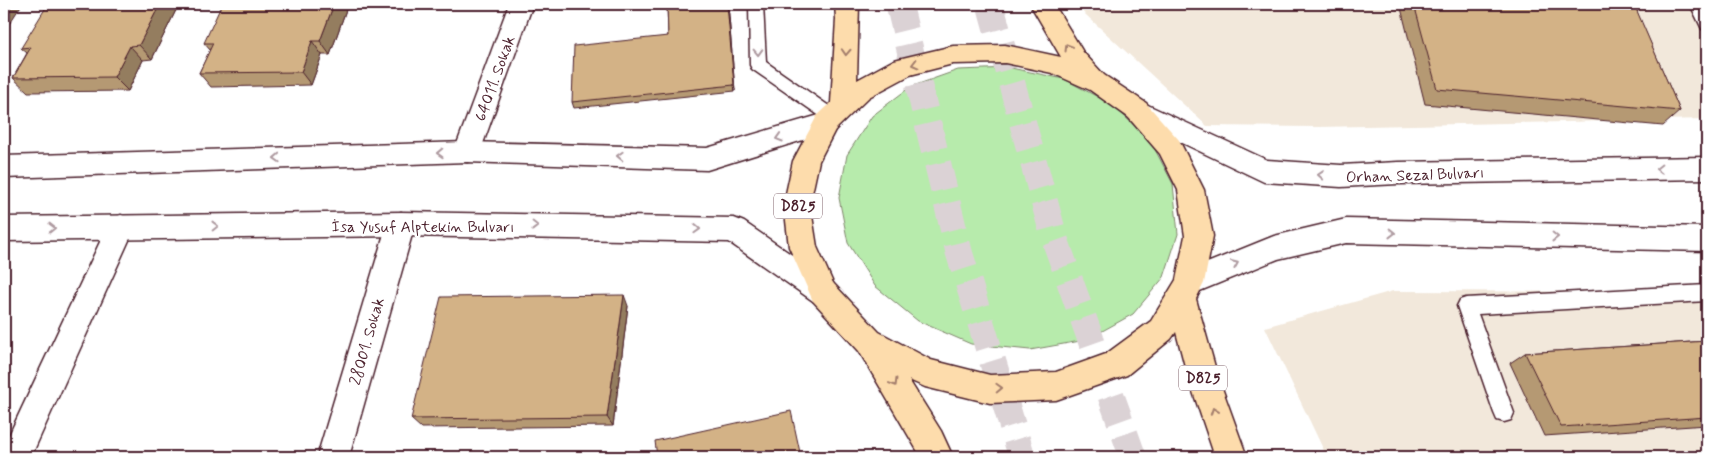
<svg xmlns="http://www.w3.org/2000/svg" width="1711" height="461" font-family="Mynerve,sans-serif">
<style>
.built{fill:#f2e8db}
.green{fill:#b7ebac;stroke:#80856c}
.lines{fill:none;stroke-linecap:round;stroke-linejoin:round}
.trunk-tunnel{stroke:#dbd2d5;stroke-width:27;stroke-dasharray:27 14;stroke-linecap:butt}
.service-casing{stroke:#4a1f2b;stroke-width:3}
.minor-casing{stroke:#4a1f2b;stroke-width:3}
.tertiary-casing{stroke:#4a1f2b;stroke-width:3}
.primary-casing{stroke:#4a1f2b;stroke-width:3}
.service{fill:#fff;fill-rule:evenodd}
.minor{fill:#fff;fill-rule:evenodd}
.tertiary{fill:#fff;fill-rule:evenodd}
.primary{fill:#fddcac;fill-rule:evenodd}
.wall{fill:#b59973;stroke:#4a1f2b}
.shaded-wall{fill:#947d5e;stroke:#4a1f2b}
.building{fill:#d3b286;stroke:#4a1f2b}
.oneway{stroke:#a47e6c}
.oneway2{stroke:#ae9aa0}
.labels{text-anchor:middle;stroke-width:5;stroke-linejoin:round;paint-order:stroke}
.shield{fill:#fff;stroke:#80626b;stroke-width:1}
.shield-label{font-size:15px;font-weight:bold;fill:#4a1f2b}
.street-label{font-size:16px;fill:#4a1f2b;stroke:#fff}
</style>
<rect width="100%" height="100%" fill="#fff"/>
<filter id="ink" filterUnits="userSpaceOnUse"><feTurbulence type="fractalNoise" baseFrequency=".02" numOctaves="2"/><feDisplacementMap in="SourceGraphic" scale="10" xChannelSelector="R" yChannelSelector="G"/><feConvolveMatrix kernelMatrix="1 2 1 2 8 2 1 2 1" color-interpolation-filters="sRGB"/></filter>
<g filter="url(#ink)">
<g class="built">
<polygon points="1074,4 1707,4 1707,119 1318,127 1207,126"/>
<polygon points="1393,291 1707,292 1707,457 1327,457 1265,327"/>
</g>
<polygon class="green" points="1011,68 1064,79 1111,104 1150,140 1173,184 1178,234 1164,277 1133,314 1086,340 1030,350 971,344 918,321 875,286 848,243 839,198 847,155 872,116 910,87 958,70"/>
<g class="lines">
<g class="trunk-tunnel">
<polyline points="899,4 959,252 1022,457"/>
<polyline points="990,4 1054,237 1133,457"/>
</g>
<g class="service-casing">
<g id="service">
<polygon points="749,4 763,4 766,62 839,113 841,117 839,121 833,123 827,121 752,69 750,65"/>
<polygon points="1690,4 1704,4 1707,10 1707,30 1702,29"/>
<polygon points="1707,285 1707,301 1478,314 1514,413 1511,420 1504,422 1497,420 1494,413 1457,306 1460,300 1466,298"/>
</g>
</g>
<g class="minor-casing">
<g id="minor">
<polygon points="509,4 533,4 480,152 476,159 467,162 458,159 454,152"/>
<polygon points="401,212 411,216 415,224 349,457 317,457 387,224 391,216"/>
<polygon points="121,215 131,219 135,227 31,457 4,457 4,446 107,227 111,219"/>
</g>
</g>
<g class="tertiary-casing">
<g id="tertiary">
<polygon points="1137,100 1267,160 1341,165 1398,162 1707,157 1707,179 1398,184 1341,187 1264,182 1128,117 1124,110 1128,103"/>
<polygon points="826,113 835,116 839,123 835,130 707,170 467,162 4,178 4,156 467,142 707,148"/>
<polygon points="401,212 734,218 744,222 833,283 837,292 833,301 823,305 813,301 729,242 401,236 4,241 4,217"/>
<polygon points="1346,219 1707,227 1707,251 1346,243 1278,259 1190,295 1180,292 1176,283 1180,274 1274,236"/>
</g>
</g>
<g class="primary-casing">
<path id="primary" d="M835 4H859L857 80 894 60 953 46 1005 45 1061 57 1030 4H1054L1083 52 1104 75 1146 103 1179 140 1204 190 1213 236 1204 283 1196 299 1217 374 1247 457H1215L1187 374 1176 332 1171 339 1127 375 1056 400 990 403 925 387 909 380 941 431 953 457H921L859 351 813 301 789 247 784 203 793 161 817 116 831 103 836 19ZM1005 63 1052 73 1090 90 1128 117 1160 154 1178 190 1185 236 1176 280 1151 321 1106 354 1056 372 990 375 931 360 879 332 833 283 817 247 810 203 819 161 835 130 869 97 910 75 953 64Z"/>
</g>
<use href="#service" class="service"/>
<use href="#minor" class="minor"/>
<use href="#tertiary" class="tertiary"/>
<use href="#primary" class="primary"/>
</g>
<g class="wall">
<polygon points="179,4 152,59 143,60 128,91 28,92 13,78 27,53 21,48"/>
<polygon points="348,4 330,55 322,55 311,85 211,87 199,73 210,50 204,43"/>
<polygon points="667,4 728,4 735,91 574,108 572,102 668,36"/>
<polygon points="1400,4 1645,4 1637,12 1680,111 1663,126 1425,104"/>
<polygon points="628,306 613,426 421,428 411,419"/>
<polygon points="1707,341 1707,425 1544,436 1510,363 1525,353"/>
</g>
<g class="shaded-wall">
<polygon points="4,4 22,4 4,32"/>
<polygon points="160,4 179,4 152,59 139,45"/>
<polygon points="334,4 348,4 330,55 320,41"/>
<polygon points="727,4 728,4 735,91 734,85"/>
<polygon points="312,41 322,55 311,85 301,72"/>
<polygon points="130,46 143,60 128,91 114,77"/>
<polygon points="624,295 628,306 613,426 607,417"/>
</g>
<g class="building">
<polygon points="48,4 160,4 139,45 130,46 114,77 13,78 31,47 21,48"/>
<polygon points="222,4 334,4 320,41 312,41 301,72 199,73 213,43 204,43"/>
<polygon points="667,4 727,4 734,85 572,102 574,46 668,36"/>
<polygon points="1414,4 1634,4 1680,111 1437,89"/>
<polygon points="624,295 607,417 411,419 441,297"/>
<polygon points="1707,341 1707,417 1561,427 1525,353"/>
<polygon points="791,411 801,457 657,457 655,441"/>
</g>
<defs><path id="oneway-chevron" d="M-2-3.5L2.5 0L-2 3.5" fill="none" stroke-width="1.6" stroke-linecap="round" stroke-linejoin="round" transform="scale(1.25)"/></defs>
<g class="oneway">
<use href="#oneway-chevron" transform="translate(1068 47) rotate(-121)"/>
<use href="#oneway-chevron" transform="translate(846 52) rotate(93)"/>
<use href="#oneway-chevron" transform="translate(915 64) rotate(166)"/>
<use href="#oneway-chevron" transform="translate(894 383) rotate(59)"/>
<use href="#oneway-chevron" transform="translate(999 388) rotate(-2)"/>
<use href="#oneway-chevron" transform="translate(1214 411) rotate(-110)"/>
</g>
<g class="oneway2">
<use href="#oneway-chevron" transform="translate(758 52) rotate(88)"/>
<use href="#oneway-chevron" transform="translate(779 138) rotate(163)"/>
<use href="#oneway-chevron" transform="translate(440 153) rotate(178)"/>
<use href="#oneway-chevron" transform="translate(620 156) rotate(-178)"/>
<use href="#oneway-chevron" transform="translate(277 158) rotate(178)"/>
<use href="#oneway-chevron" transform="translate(1659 169) rotate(179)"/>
<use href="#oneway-chevron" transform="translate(1321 175) rotate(-176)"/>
<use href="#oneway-chevron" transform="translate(215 226) rotate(-1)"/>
<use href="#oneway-chevron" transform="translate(535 226) rotate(1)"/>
<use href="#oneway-chevron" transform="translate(52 228) rotate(-1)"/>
<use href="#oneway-chevron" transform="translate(697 229) rotate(2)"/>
<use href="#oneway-chevron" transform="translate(1392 233) rotate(1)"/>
<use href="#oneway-chevron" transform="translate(1555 237) rotate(1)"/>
<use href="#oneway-chevron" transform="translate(1235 264) rotate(-23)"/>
</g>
</g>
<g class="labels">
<g class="shield">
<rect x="774" y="193.5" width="48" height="25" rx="4"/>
<rect x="1179" y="365.5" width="48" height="25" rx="4"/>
</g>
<g class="shield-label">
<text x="798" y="211">D825</text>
<text x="1203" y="383">D825</text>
</g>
<g class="street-label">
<text transform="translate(494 78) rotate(-70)" y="6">64011. Sokak</text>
<text transform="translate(1415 174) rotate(-2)" y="6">Orhan Sezal Bulvarı</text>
<text x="423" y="232">İsa Yusuf Alptekin Bulvarı</text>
<text transform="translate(366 341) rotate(-74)" y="6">28001. Sokak</text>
</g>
</g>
<rect width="1711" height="461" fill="none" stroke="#fff" stroke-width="20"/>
<rect x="10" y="10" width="1691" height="441" fill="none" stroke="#4a1f2b" stroke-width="2" filter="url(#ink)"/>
</svg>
